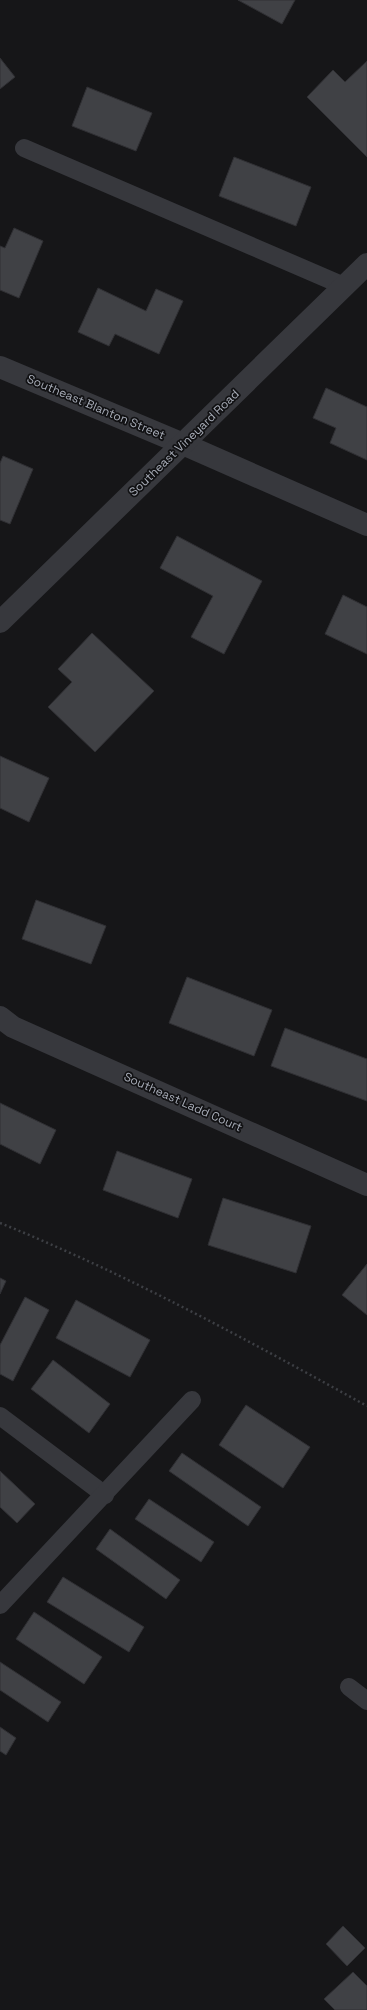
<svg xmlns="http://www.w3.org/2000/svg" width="367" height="2010" font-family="'Space Grotesk',sans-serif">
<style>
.building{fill:#404145;stroke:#303034}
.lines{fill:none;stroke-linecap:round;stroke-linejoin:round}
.path{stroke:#3d3f44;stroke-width:2.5;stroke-dasharray:2 3;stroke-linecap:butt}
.lane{stroke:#37383d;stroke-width:18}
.street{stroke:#37383d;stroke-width:22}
.labels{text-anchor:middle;stroke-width:3.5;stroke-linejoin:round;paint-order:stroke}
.street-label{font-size:12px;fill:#a8adb8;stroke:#111113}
</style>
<rect width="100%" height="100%" fill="#161618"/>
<g class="building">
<polygon points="238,0 295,0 282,24"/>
<polygon points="0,58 15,77 0,89"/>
<polygon points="367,61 367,157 307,97 333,70 345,82"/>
<polygon points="87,87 152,113 136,151 72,126"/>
<polygon points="234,157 311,187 296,226 219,196"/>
<polygon points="14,228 43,241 19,298 0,290 0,246 5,248"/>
<polygon points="98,288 146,311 156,289 183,301 159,354 115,334 109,346 78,332"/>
<polygon points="326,388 367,407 367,460 330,443 336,428 313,418"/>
<polygon points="3,456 33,469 10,524 0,520 0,463"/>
<polygon points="177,536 262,581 224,654 191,637 213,596 160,568"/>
<polygon points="343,595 367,607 367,654 325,634"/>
<polygon points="92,633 154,691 95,752 48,707 72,682 58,669"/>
<polygon points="0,756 49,778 29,822 0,808"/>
<polygon points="36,900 106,926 91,964 22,939"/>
<polygon points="187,977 272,1010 254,1056 169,1023"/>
<polygon points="285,1028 367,1059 367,1101 271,1066"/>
<polygon points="0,1103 56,1130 40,1164 0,1144"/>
<polygon points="117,1151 192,1179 178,1218 103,1190"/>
<polygon points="223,1198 311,1226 296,1273 208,1245"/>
<polygon points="367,1264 367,1315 342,1295"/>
<polygon points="0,1278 6,1281 0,1294"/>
<polygon points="25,1297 49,1310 13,1381 0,1374 0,1345"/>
<polygon points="76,1300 150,1340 130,1377 56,1338"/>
<polygon points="53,1360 110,1404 89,1433 31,1389"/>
<polygon points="246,1405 310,1447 283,1488 219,1445"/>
<polygon points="182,1453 261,1507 248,1526 169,1471"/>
<polygon points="0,1471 35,1504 17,1523 0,1507"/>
<polygon points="149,1499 214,1542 201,1562 135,1519"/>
<polygon points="110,1529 180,1580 166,1599 96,1549"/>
<polygon points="63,1577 144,1627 129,1652 47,1602"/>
<polygon points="34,1612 102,1657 84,1684 16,1639"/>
<polygon points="0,1662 61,1702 48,1722 0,1690"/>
<polygon points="0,1727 16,1738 6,1755 0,1751"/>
<polygon points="343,1926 365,1948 347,1966 326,1944"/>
<polygon points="353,1972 367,1986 367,2010 335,2010 324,1999"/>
</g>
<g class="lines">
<path class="path" d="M0 1223C127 1274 247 1340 367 1406"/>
<g class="lane">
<polyline points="24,148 344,286"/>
<polyline points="0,1416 105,1495"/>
<polyline points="0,1605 192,1400"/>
<polyline points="349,1687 367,1701"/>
</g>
<g class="street">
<polyline points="0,367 183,444 367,525"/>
<polyline points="0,622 367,264"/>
<polyline points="0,1017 13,1027 367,1185"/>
</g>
</g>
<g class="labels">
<g class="street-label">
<text transform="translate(96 407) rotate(23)" y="4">Southeast Blanton Street</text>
<text transform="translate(184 443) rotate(-44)" y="4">Southeast Vineyard Road</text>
<text transform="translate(183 1102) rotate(24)" y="4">Southeast Ladd Court</text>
</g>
</g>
</svg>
